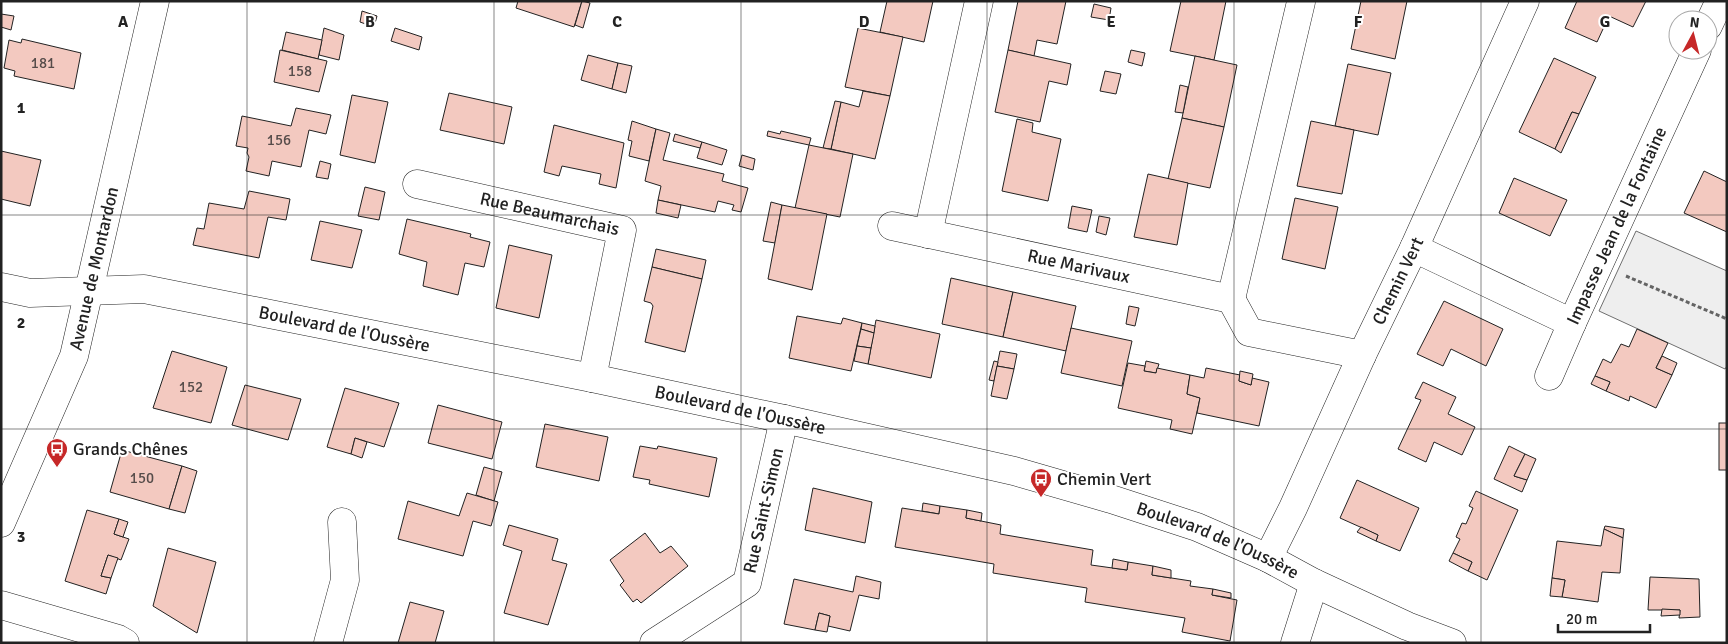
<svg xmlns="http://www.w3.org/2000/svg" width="1728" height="644" font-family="Signika,sans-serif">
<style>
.green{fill:#eee;stroke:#6f6f6f}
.building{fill:#f3c9c0;stroke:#222}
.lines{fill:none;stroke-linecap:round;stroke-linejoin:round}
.minor-casing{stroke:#222;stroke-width:29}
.path{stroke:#646464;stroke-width:3;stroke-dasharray:4 2.5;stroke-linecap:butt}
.minor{stroke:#fff;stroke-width:28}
.grid{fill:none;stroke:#222;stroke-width:1;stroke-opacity:0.55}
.labels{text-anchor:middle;stroke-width:4;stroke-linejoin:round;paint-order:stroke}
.number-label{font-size:15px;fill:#564c4a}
.street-label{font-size:18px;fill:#222;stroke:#fff}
.poi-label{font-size:18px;fill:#222;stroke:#fff;text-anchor:start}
.grid-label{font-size:16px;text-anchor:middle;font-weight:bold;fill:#222;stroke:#fff;stroke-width:4;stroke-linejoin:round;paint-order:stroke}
</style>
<rect width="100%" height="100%" fill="#fff"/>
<polygon class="green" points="1636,231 1727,271 1727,366 1725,369 1599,311"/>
<g class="building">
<polygon points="518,1 582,1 574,27 516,8"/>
<polygon points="582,1 590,3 583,28 575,25"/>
<polygon points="887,1 933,1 924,42 880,32"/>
<polygon points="1018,1 1066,1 1057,44 1037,40 1034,56 1008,50"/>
<polygon points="1181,1 1226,1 1214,60 1170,51"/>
<polygon points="1361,1 1407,1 1395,59 1351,49"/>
<polygon points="1577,1 1646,1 1633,27 1609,16 1597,42 1565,28"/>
<polygon points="1094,4 1111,8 1109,20 1091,17"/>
<polygon points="362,11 377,16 374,27 360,22"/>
<polygon points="1,14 14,16 11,30 1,27"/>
<polygon points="324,28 344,35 339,60 319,55"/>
<polygon points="395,28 422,37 419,50 391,41"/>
<polygon points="858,28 903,37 890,96 845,87"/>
<polygon points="286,32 322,40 318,59 282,50"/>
<polygon points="22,39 81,53 74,89 14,76 15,71 4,68 9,40 21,43"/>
<polygon points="280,50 327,61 319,92 274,82"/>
<polygon points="1008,50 1071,64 1067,85 1049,81 1040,122 995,112"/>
<polygon points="1131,50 1145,53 1142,66 1128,62"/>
<polygon points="588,55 618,63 612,89 581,80"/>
<polygon points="1195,56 1237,65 1224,127 1182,118"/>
<polygon points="1554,58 1596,77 1579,114 1572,112 1555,149 1519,132"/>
<polygon points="618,63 632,66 626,93 612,89"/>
<polygon points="1348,64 1391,73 1378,135 1335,126"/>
<polygon points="1105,71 1121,74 1116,94 1100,91"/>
<polygon points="1180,85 1188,87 1183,113 1175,112"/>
<polygon points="863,91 890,96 875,159 831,149 841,102 859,107"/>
<polygon points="449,93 512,107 504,144 440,130"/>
<polygon points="352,95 388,102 375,163 340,155"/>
<polygon points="835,101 841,102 831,149 823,148"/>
<polygon points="296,108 331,115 326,134 309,130 301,167 272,161 269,176 246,171 249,157 247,153 248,148 236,146 242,116 291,126"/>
<polygon points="1572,112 1579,114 1561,153 1555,149"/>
<polygon points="1182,118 1224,127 1210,188 1168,179"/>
<polygon points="1017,119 1033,123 1032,132 1061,139 1048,201 1002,191"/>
<polygon points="632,121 656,129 649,161 629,156 632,141 628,140"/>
<polygon points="1311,121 1354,130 1342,194 1297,186"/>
<polygon points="554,125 624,143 616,188 599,184 601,174 562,166 559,176 544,172"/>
<polygon points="656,129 670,133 663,160 724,174 722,181 748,188 741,212 732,210 734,205 718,201 715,212 658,200 661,186 645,181"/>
<polygon points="768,131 780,134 781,131 811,138 809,145 767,136"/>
<polygon points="675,134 702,142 700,148 673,141"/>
<polygon points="702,142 727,150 722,165 697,158"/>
<polygon points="809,145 853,154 840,217 795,208"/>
<polygon points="1,151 41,160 30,206 1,199"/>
<polygon points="742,155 755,159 753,170 739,166"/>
<polygon points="320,161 331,164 328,179 316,177"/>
<polygon points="1704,171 1727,182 1727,232 1684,213"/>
<polygon points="1148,174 1188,183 1177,245 1134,237"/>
<polygon points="1514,178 1567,200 1550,236 1499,213"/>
<polygon points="365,187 385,192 379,220 358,216"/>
<polygon points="249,191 290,199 286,220 268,217 259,258 193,245 197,228 204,229 209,203 244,209"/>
<polygon points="1295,198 1338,207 1325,269 1282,259"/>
<polygon points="658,200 681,205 678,218 656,213"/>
<polygon points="771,202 782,205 775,243 763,241"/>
<polygon points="782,205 827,214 812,290 768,279"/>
<polygon points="1072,206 1092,210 1087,232 1068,228"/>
<polygon points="1099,216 1110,218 1106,235 1096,232"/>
<polygon points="407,219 471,234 470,237 490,242 484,267 465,263 458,295 423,286 427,262 399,254"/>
<polygon points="320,221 362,230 352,268 311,260"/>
<polygon points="509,245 552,255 539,318 496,308"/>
<polygon points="656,249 706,260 702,279 652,267"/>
<polygon points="652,267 702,279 685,352 645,342 653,306 651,303 644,301"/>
<polygon points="951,278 1013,292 1003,337 942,324"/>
<polygon points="1013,292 1076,306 1066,351 1003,337"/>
<polygon points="1444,301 1503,329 1486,366 1451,349 1443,366 1417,354"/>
<polygon points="1129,306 1139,308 1135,326 1126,324"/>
<polygon points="797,316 841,324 843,318 862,323 851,371 789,358"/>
<polygon points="876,320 940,334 931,378 868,364"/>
<polygon points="862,323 875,326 874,333 861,329"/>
<polygon points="1071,328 1132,341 1122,386 1061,373"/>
<polygon points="861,329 874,333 871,348 857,346"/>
<polygon points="1637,329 1668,343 1656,368 1672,375 1656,408 1630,396 1629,401 1606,391 1610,382 1595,376 1603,359 1611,363 1621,344 1629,347"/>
<polygon points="857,346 871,348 868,364 854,361"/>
<polygon points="172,351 227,367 211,423 153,408"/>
<polygon points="1000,351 1017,354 1014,369 997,366"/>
<polygon points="1662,356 1677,363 1672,375 1656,368"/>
<polygon points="994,361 998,362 994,381 989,380"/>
<polygon points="1146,361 1159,364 1156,373 1144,371"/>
<polygon points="1128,363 1145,366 1144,371 1156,373 1157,368 1190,375 1187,394 1200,398 1192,434 1170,429 1172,420 1118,408"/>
<polygon points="997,366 1014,369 1007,399 991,396"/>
<polygon points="1206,368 1240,375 1239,381 1251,385 1252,378 1269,382 1259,426 1197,413 1200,398 1187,394 1190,375 1204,378"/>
<polygon points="1240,371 1253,374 1251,385 1239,381"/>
<polygon points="1595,376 1610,382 1606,391 1591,384"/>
<polygon points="1423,382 1456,397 1448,414 1475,427 1462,455 1434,442 1426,462 1398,449 1421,400 1415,398"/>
<polygon points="245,385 301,399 288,440 232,425"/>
<polygon points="345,388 399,403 384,447 355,438 351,454 327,447"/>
<polygon points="438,405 502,422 492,459 428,443"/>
<rect x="1719" y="423" width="8" height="47"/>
<polygon points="545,424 608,437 599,481 536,467"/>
<polygon points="355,438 367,442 362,458 351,454"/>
<polygon points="640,446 657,449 658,446 717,458 709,497 649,484 650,480 633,477"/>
<polygon points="1509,446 1525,454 1514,476 1527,480 1522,492 1494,479"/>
<polygon points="122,450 182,466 169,509 110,492"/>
<polygon points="1525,454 1536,459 1527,480 1514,476"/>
<polygon points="182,466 197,471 185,513 169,509"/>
<polygon points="484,467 502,472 494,501 476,495"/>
<polygon points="1357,480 1419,508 1400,551 1376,541 1378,535 1340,518"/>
<polygon points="813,488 872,502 865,543 805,530"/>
<polygon points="1476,491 1518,510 1487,580 1468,571 1472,562 1453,553 1460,539 1456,537 1462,523 1466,524 1473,508 1469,506"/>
<polygon points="467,493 498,502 491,526 473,521 463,556 398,539 408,501 459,516"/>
<polygon points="923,503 940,506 939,514 922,511"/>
<polygon points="940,506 967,510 966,518 1001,525 1000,534 1093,550 1091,565 1127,570 1128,562 1153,566 1152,575 1191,581 1190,586 1213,589 1212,595 1237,600 1230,641 1182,632 1185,618 1085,602 1087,588 993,573 994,564 895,547 902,508 939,514"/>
<polygon points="87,510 119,519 114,534 129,539 121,560 108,555 101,576 111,578 106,594 65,581"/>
<polygon points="967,510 982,513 981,521 966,518"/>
<polygon points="119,519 128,522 123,537 114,534"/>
<polygon points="509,525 558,539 552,560 567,564 548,625 504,613 522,551 503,545"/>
<polygon points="1605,526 1624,529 1623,538 1604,529"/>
<polygon points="1361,527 1378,535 1376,541 1357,532"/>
<polygon points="1604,529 1623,538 1620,573 1602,572 1598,602 1562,597 1565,580 1552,578 1557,541 1601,546"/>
<polygon points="645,533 660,553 671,546 688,566 641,603 637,599 633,602 620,585 624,581 610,560"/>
<polygon points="168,548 216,562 197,633 153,606"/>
<polygon points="1453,553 1472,562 1468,571 1449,561"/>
<polygon points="108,555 118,558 111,578 101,576"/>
<polygon points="1113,559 1128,562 1127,570 1112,568"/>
<polygon points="1153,566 1171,570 1171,578 1152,575"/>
<polygon points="856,576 881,582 879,599 859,595 850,631 828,626 830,616 819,613 815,630 784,624 794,579 853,592"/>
<polygon points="1650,577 1699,579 1700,617 1679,618 1680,610 1648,610"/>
<polygon points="1552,578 1565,580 1562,597 1550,596"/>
<polygon points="1213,589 1231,593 1231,598 1212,595"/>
<polygon points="410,602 444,611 435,643 398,643"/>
<polygon points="1662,609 1680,610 1680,615 1661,616"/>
<polygon points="819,613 830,616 827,632 815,630"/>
</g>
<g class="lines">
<g class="minor-casing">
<g id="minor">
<polyline points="1708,26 1716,9"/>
<path id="s1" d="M417 184 622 230 592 378"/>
<path id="s2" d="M892 226 1231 299 1249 332 1362 355"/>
<polyline points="928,234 979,1"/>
<path id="s3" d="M1414 248 1572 323 1697 50"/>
<path id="s4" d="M1 287 30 293 144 289 592 378 784 419 1014 471 1111 499 1197 527 1268 558 1314 583 1407 626 1452 643"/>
<polyline points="1231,299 1301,2"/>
<polyline points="1549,376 1572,323"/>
<path id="s5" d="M1 523 74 356 155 1"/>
<path id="s6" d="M1268 558 1293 508 1362 355 1414 248 1525 1"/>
<polyline points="1,605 118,639 125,643"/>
<polyline points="328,643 345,580 342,522"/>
<path id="s7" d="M654 643 747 583 784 419"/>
<polyline points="1295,643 1314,583"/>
</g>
</g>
<polyline class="path" points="1626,276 1727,319"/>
<use href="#minor" class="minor"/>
</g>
<path class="grid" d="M247 1V643M494 1V643M741 1V643M987 1V643M1234 1V643M1481 1V643M1 215H1727M1 429H1727"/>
<defs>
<g id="bus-pin" transform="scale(1.125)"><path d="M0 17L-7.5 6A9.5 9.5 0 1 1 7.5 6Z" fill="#c62828" stroke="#fff"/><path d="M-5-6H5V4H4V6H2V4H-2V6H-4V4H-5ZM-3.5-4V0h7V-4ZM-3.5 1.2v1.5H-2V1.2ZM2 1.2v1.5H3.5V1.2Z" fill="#fff"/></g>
</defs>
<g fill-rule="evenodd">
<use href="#bus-pin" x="57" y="449"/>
<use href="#bus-pin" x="1041" y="479"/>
</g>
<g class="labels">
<g class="number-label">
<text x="43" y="68">181</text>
<text x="300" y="76">158</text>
<text x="279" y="145">156</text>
<text x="191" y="392">152</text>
<text x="142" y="483">150</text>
</g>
<g class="street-label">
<text dy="6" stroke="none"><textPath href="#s1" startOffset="136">Rue Beaumarchais</textPath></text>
<text dy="6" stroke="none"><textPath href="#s3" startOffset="282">Impasse Jean de la Fontaine</textPath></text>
<text dy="6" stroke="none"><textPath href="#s5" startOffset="272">Avenue de Montardon</textPath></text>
<text dy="6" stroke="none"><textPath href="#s2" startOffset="191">Rue Marivaux</textPath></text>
<text dy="6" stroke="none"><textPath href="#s6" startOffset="306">Chemin Vert</textPath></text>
<text dy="6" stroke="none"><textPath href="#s4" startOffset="348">Boulevard de l'Oussère</textPath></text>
<text dy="6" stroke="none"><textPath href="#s4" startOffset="752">Boulevard de l'Oussère</textPath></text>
<text dy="6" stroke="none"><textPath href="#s7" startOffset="185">Rue Saint-Simon</textPath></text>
<text dy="6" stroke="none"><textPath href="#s4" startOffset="1248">Boulevard de l'Oussère</textPath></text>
</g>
<g class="poi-label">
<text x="73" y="455">Grands Chênes</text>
<text x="1057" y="485">Chemin Vert</text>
</g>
</g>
<g class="grid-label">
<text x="123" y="27">A</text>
<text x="370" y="27">B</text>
<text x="617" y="27">C</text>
<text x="864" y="27">D</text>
<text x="1111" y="27">E</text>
<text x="1358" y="27">F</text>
<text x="1605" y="27">G</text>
<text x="21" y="113">1</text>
<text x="21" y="328">2</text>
<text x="21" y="542">3</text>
</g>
<rect width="1728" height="644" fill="none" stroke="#222222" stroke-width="5"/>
<g transform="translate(1693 35) rotate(7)"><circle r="24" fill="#ffffff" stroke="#a7a7a7"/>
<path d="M0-4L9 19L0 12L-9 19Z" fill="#c62828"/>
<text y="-8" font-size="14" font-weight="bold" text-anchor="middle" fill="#222222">N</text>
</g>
<path d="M1558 624v8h92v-8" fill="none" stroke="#222222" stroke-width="2.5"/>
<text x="1566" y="624" font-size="15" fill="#222222" stroke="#ffffff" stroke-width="4" paint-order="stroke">20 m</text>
</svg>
